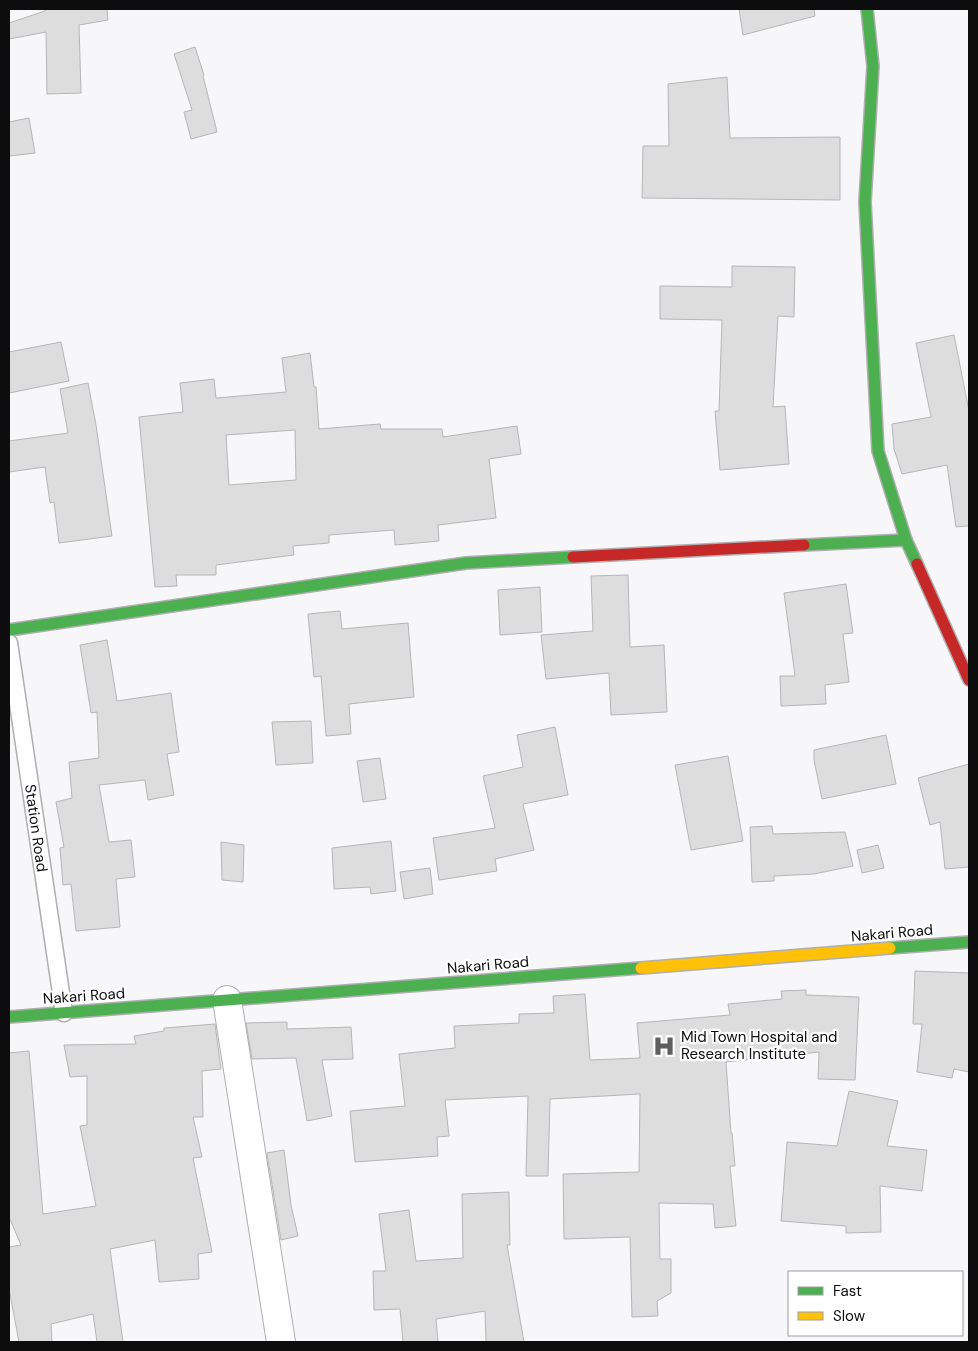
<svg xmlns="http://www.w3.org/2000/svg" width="978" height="1351" font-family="'DM Sans',sans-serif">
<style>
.building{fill:#ddddde;stroke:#b6b5b7;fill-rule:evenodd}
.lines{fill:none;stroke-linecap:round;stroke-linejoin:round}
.lane-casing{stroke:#afaeb0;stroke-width:19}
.street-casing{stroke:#afaeb0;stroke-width:30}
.fast-casing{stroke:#afaeb0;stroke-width:14}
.slow-casing{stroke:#afaeb0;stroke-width:14}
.jam-casing{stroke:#afaeb0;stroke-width:14}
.lane{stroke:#fefefe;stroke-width:16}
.street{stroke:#fefefe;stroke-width:28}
.fast{stroke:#4caf50;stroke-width:11}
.slow{stroke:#ffc107;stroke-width:11}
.jam{stroke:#c62828;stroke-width:11}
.labels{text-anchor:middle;stroke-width:4.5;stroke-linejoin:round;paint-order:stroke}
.street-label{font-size:15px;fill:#0d0d0e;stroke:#fff}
.poi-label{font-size:15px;fill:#0d0d0e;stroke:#fff;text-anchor:start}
</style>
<rect width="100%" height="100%" fill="#f7f6f8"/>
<g class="building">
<polygon points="45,9 107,9 108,20 79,25 81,93 47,94 46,32 9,39 9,23 45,11"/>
<polygon points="739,9 814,9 815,16 743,35"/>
<polygon points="195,47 204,75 203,76 217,132 191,139 184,112 192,110 174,54"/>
<polygon points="727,77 730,138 840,137 840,200 642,198 643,146 669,146 668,84"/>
<polygon points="29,118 35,153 9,156 9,122"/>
<polygon points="732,266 795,267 794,317 778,316 773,407 785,406 789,464 720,470 715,411 719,411 722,320 660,319 660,286 732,287"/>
<polygon points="954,335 969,411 969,526 956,527 947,465 902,474 894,449 892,424 931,417 916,343"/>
<polygon points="61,342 69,381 9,393 9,352"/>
<path d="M310 353 314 387H316L319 429 380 424 381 429H442L443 437 517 426 521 454 489 459 496 518 438 525 439 541 395 545 394 530 329 535V543L293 546 294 555 216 565V575H176L177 586 155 587 139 417 183 412 180 383 214 379 216 398 286 392 282 358ZM295 430 296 480 229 485 226 435Z"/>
<polygon points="88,383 96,425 112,536 59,543 54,502 50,503 45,467 9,472 9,441 68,433 60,389"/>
<polygon points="628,575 630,647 664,645 667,712 611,715 609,673 546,679 541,635 593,631 591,576"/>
<polygon points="846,584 853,633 843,634 849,682 825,685 826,704 781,706 780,676 795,676 784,593"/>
<polygon points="540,587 542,632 500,635 498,590"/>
<polygon points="340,611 342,629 408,623 414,697 349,704 351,734 326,736 321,676 314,677 308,614"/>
<polygon points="107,640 117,701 171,693 179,752 167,754 174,795 148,800 145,780 99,785 109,842 131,840 135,877 116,879 120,927 76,931 71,884 63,885 60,848 64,847 56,802 72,798 69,762 99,758 97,712 91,713 80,645"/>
<polygon points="311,721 313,763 276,765 272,722"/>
<polygon points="555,727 568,795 523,804 534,850 495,859 497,871 439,880 433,838 495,828 483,776 523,767 517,735"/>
<polygon points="886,735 896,784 822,799 814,760 814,750"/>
<polygon points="728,756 743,841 691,850 675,765"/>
<polygon points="380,758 386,799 363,802 357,761"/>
<polygon points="969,764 969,867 945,869 940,822 930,825 918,778"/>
<polygon points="772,826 773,834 845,832 853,866 814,874 774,876 774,881 752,882 750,827"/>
<polygon points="391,841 396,891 371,894 370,887 334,889 332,848"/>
<polygon points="221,842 244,845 243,882 222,880"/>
<polygon points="878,845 884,868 862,873 857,850"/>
<polygon points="430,868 433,894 404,899 400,872"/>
<polygon points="915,971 969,973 969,1072 954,1069 952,1078 917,1072 922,1024 913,1024"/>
<polygon points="806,990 806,995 859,997 855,1080 818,1079 819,1052 726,1062 731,1133 732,1133 735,1166 730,1166 736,1226 715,1228 713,1204 659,1203 660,1259 671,1259 671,1293 657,1301 658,1316 632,1317 630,1237 564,1239 563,1174 639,1172 640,1094 550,1099 548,1176 526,1176 528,1096 445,1100 449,1136 437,1137 438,1156 355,1162 350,1111 405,1106 399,1054 455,1048 454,1026 519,1023 519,1014 554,1013 553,996 585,994 590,1060 640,1058 637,1023 730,1015 728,1004 782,999 781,991"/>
<polygon points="287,1022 287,1029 351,1027 353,1059 322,1060 332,1116 307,1121 296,1058 252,1059 246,1023"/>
<polygon points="215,1024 221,1069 202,1071 203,1117 193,1117 202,1157 193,1158 212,1252 198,1254 199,1279 159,1282 155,1240 110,1249 123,1342 97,1342 93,1314 51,1324 52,1342 19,1342 9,1289 9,1247 21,1245 9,1217 9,1053 29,1051 43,1214 96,1206 80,1126 87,1125 87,1076 70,1077 64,1045 136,1044 134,1036 164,1031 164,1028"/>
<polygon points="849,1091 898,1101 887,1146 927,1150 922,1191 880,1186 881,1232 846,1233 846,1226 781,1221 787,1142 837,1146"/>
<polygon points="284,1150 291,1205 298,1236 281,1240 267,1153"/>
<polygon points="509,1192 510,1245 507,1245 524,1342 486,1342 485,1311 436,1319 438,1342 403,1342 400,1309 374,1310 373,1271 386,1271 379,1214 409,1210 416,1261 463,1258 462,1194"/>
</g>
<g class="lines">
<g class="lane-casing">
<polyline id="lane" points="9,643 64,1013"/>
</g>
<g class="street-casing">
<polyline id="street" points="227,1000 281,1342"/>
</g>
<g class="fast-casing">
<g id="fast">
<polyline points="867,9 873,66 865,202 878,451 906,540 917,564"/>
<polyline points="804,545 906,540"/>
<polyline points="9,630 466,563 573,557"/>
<polyline points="890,948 969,942"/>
<polyline points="9,1017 641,968"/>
</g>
</g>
<g class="slow-casing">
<polyline id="slow" points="641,968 890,948"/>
</g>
<g class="jam-casing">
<g id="jam">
<polyline points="573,557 804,545"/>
<polyline points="917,564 969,680"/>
</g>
</g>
<use href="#lane" class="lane"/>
<use href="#street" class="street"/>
<use href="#fast" class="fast"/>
<use href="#slow" class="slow"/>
<use href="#jam" class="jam"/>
</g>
<defs>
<g id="hospital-bare" transform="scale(1.725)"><path d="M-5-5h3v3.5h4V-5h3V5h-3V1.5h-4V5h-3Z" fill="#5f5f60" stroke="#fff" stroke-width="2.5" paint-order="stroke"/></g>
</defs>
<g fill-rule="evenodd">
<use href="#hospital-bare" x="664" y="1046"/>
</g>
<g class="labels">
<g class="street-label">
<text transform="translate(36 828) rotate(82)" y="5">Station Road</text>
<text transform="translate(892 933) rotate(-5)" y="5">Nakari Road</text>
<text transform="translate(488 965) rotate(-5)" y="5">Nakari Road</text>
<text transform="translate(84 996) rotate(-4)" y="5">Nakari Road</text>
</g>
<g class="poi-label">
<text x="681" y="1042">Mid Town Hospital and<tspan x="681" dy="17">Research Institute</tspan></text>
</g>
</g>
<rect width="978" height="1351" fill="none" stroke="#0d0d0e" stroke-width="20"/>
<rect x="788" y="1271" width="175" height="65" fill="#ffffff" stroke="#9e9e9f"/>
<rect x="798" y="1287" width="25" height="8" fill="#4caf50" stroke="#9e9e9f"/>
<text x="833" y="1296" font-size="15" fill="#0d0d0e">Fast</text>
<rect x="798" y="1312" width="25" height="8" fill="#ffc107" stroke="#9e9e9f"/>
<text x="833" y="1321" font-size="15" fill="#0d0d0e">Slow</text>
</svg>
